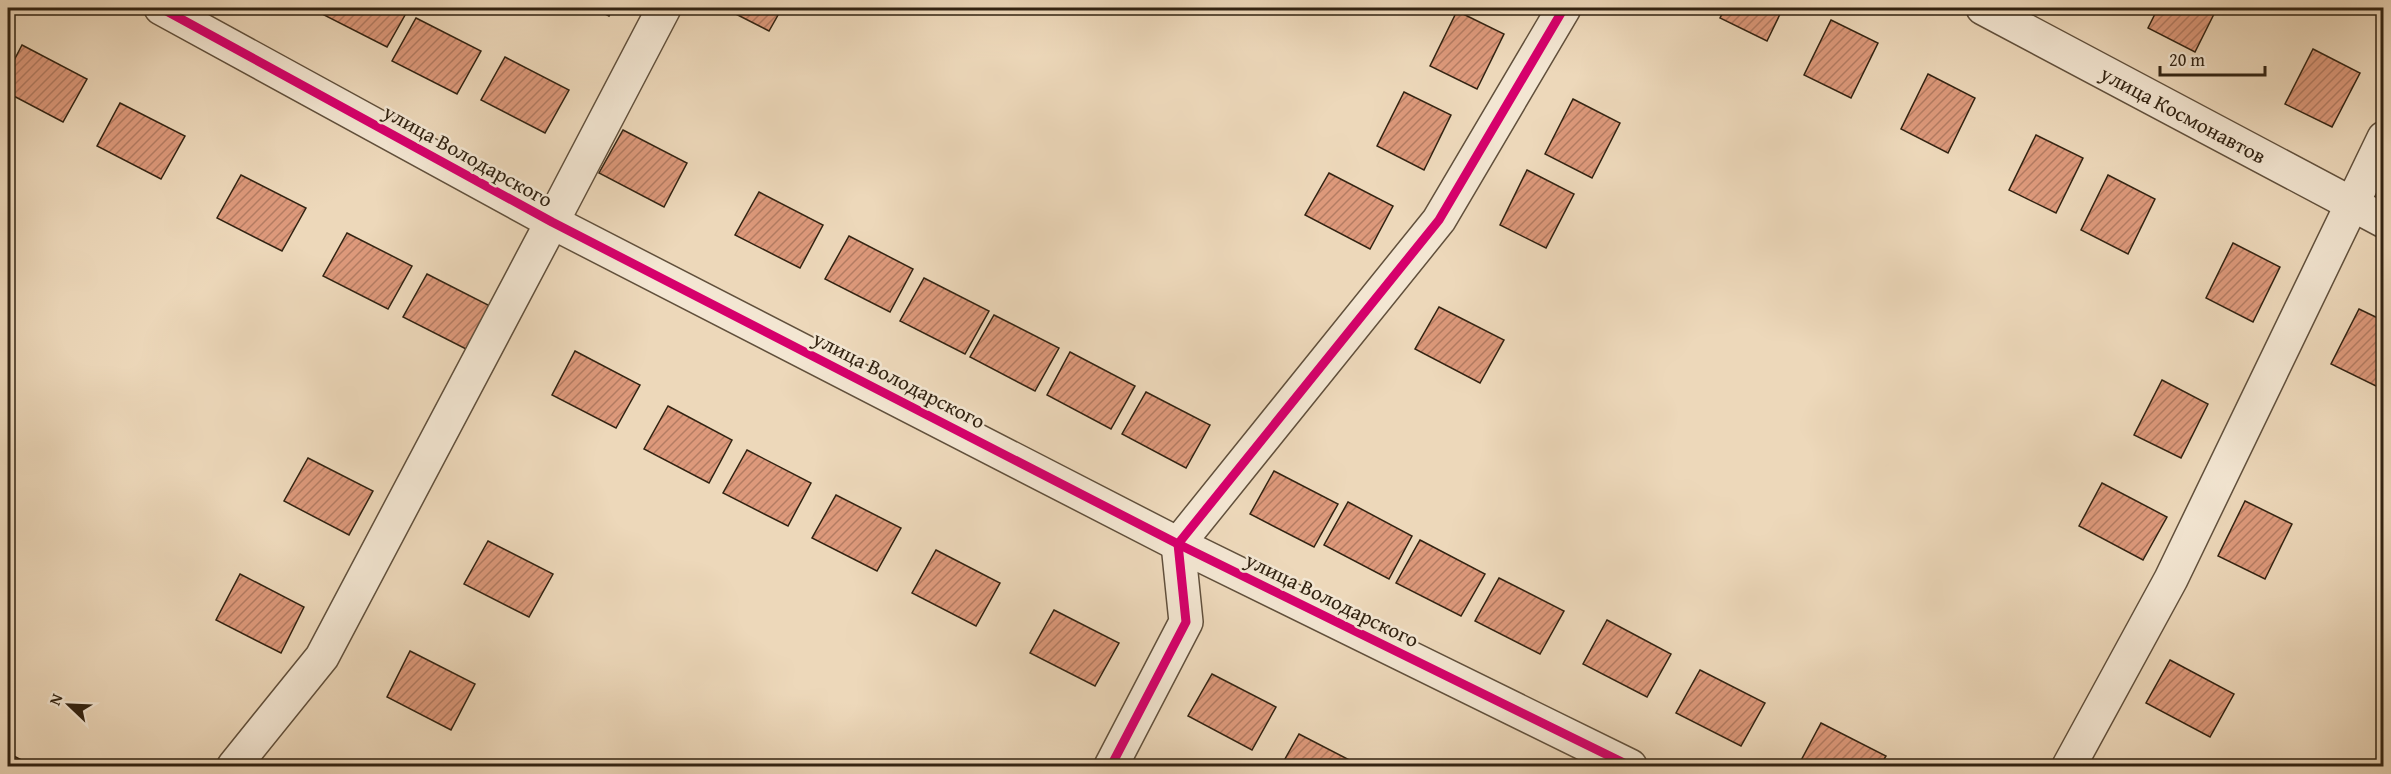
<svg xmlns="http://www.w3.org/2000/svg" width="2391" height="774" font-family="'Gentium Book Plus',serif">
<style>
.building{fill:url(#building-hatch);stroke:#322312;stroke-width:1.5}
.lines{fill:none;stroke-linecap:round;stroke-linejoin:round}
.minor-casing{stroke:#61503c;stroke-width:36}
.tertiary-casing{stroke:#61503c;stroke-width:36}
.minor{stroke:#f3e6d2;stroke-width:33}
.tertiary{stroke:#f3e6d2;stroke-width:33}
.cycleway-casing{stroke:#f3e6d2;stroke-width:13}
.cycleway{stroke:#d6006c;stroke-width:9}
.labels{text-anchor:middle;stroke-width:5;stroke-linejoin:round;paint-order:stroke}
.street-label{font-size:21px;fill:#322312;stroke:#f3e6d2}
</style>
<defs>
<pattern id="building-hatch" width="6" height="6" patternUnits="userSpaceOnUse" patternTransform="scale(1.5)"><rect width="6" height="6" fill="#dd997b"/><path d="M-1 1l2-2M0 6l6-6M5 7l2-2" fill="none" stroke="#b47c63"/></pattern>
</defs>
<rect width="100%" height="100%" fill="#edd8ba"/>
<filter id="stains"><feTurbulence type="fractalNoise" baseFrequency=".00333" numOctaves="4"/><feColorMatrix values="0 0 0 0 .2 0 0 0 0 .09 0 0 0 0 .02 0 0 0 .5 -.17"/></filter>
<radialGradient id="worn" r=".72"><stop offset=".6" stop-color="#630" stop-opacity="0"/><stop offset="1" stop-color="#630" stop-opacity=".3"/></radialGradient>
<g class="building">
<polygon points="325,8 409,8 387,47 322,14"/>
<polygon points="593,8 613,8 609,16"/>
<polygon points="724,8 782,8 769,31"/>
<polygon points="1725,8 1783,8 1767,41 1720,18"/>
<polygon points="2158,8 2217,8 2195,52 2148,28"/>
<polygon points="1457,11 1504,34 1477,89 1430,66"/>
<polygon points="416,18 481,51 457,94 392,61"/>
<polygon points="1831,20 1878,43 1851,98 1804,75"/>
<polygon points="22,45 87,79 63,122 8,93 8,72"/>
<polygon points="2313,49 2360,73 2332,127 2285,104"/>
<polygon points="505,57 569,90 545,133 481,100"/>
<polygon points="1928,74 1975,98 1948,153 1901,129"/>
<polygon points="1404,92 1451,115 1424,170 1377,146"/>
<polygon points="1573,99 1620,123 1592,178 1545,154"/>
<polygon points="120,103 185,136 161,179 97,146"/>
<polygon points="623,130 687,163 664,207 599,173"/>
<polygon points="2036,135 2083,158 2056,213 2009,190"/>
<polygon points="1527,170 1574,194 1546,248 1500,225"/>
<polygon points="1329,173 1393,206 1370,249 1305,215"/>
<polygon points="241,175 306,208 282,251 217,218"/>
<polygon points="2108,175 2155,199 2128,254 2081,230"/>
<polygon points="759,192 823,225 800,268 735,235"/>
<polygon points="347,233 412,266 388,309 323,276"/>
<polygon points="849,236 913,269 890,312 825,279"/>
<polygon points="2233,243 2280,267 2253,322 2206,298"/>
<polygon points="427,274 492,307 468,350 403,317"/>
<polygon points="924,278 989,311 965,354 900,321"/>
<polygon points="1439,307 1504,340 1480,383 1415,349"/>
<polygon points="2359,309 2384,321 2384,376 2378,387 2331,364"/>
<polygon points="994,315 1059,348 1035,391 970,357"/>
<polygon points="575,351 640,385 616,428 552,395"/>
<polygon points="1070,352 1135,386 1111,429 1047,395"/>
<polygon points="2162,380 2208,404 2181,458 2134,435"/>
<polygon points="1146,392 1210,425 1186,468 1122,434"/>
<polygon points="668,406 732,440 709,483 644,449"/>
<polygon points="747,450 811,483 788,526 723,493"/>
<polygon points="308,458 373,491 349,535 284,501"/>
<polygon points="1274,471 1338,504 1314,547 1250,514"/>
<polygon points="2102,483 2167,517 2143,560 2079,526"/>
<polygon points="836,495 901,528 877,571 812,538"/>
<polygon points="2245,501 2292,524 2265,579 2218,556"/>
<polygon points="1348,502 1412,536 1389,579 1324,545"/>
<polygon points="1420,540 1485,574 1461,616 1396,583"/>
<polygon points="488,541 553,574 529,617 464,584"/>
<polygon points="936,550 1000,583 976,626 912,593"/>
<polygon points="240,574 304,607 281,653 216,620"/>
<polygon points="1499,578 1564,611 1540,654 1475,621"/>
<polygon points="1054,610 1119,643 1095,686 1030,653"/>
<polygon points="1607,620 1671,654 1647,697 1583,664"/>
<polygon points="410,651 475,684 451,730 387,697"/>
<polygon points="2170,660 2234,694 2210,737 2146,703"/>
<polygon points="1700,670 1765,703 1741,746 1676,713"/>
<polygon points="1212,674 1276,707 1252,750 1188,716"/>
<polygon points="1821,723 1886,756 1880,766 1798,766"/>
<polygon points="1299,734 1361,766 1281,766"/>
<polygon points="8,753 33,766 8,766"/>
</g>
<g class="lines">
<g class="minor-casing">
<g id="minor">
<polyline points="1983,8 2384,221"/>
<polyline points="234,766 322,657 552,222 1178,544 1630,766"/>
<polyline points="1111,766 1186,622 1178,544 1439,220 1564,8"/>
<polyline points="2069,766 2171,579 2384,138"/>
</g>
</g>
<g class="tertiary-casing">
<polyline id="tertiary" points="161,8 552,222 664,8"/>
</g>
<use href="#minor" class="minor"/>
<use href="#tertiary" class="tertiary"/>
<g class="cycleway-casing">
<g id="cycleway">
<polyline points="161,8 552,222 1178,544 1630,766"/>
<polyline points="1111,766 1186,622 1178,544 1439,220 1564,8"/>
</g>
</g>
<use href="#cycleway" class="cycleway"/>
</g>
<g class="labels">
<g class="street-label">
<text transform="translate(2183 115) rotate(28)" y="7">улица Космонавтов</text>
<text transform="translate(468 156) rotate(29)" y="7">улица Володарского</text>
<text transform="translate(899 380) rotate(27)" y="7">улица Володарского</text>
<text transform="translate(1332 600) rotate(26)" y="7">улица Володарского</text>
</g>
</g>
<rect width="2391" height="774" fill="none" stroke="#edd8ba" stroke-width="30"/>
<rect x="9" y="9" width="2373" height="756" fill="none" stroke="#322312" stroke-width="3"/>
<rect x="15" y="15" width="2361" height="744" fill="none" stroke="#322312" stroke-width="1.5"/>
<g transform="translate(69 705) rotate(293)" stroke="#f3e6d2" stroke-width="4.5" paint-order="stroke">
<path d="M0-4.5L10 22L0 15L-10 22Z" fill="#322312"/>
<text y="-9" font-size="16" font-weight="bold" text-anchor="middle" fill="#322312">N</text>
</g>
<path d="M2160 66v9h105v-9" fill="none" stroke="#322312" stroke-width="3"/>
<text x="2169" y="66" font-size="18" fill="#322312" stroke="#f3e6d2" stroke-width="4.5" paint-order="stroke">20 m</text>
<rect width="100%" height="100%" filter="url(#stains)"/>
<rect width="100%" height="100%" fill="url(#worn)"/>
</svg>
